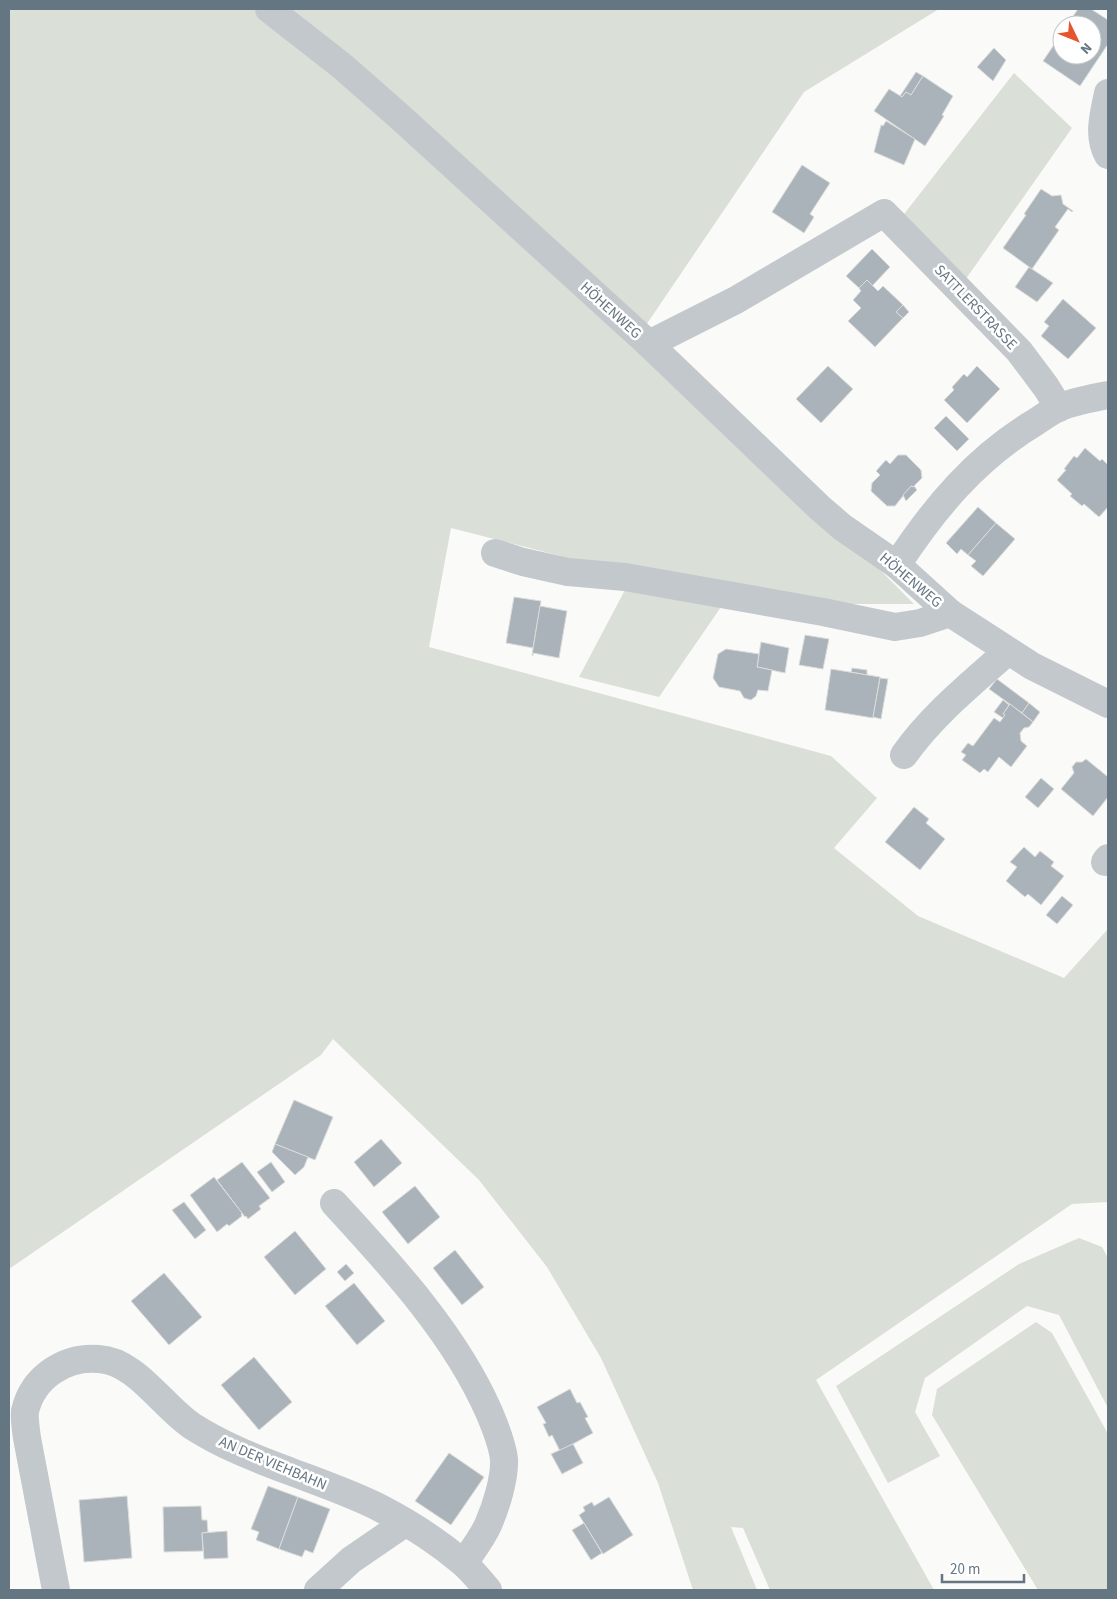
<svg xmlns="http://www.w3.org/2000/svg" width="1117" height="1599" font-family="'Source Sans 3',sans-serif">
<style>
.green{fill:#dadfd7}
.building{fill:#aab3b9;stroke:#dcdcda}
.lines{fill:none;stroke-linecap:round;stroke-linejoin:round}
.minor{stroke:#c3c8cc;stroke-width:28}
.labels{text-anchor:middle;stroke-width:5;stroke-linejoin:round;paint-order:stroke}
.street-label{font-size:15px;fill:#657683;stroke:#fff}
</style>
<rect width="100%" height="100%" fill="#fafaf8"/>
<g class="green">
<polygon points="9,9 939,9 804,92 642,331 914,604 749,604 451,528 429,647 831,756 877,798 834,848 918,916 1064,978 1108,929 1108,1202 1072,1204 816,1380 934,1590 770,1590 743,1528 731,1527 757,1590 693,1590 658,1483 601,1358 547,1267 479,1180 333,1039 321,1055 9,1269"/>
<polygon points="1014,73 1072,128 963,283 901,218"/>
<polygon points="626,588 723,604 659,697 579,677"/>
<polygon points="1079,1238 1102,1247 1108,1258 1108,1408 1059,1315 1027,1306 925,1378 915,1412 940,1456 888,1483 836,1386 1019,1264"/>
<polygon points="1036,1322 1052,1333 1108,1434 1108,1590 1038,1590 932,1415 937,1389"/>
</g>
<g class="building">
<polygon points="1078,9 1091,9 1108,20 1108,44 1080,86 1043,61 1062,33 1062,55 1092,55 1092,25 1067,25"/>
<polygon points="994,48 1006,60 993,81 977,67"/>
<polygon points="916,72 923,76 911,95 906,92 902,97 900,96"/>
<polygon points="923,76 953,96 942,115 944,116 925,146 874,111 889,89 902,97 906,92 911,95"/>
<polygon points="886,121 915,139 904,165 874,152 881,125 883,126"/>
<polygon points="802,165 830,183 810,214 814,217 804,233 772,212"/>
<polygon points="1041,189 1052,196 1061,195 1063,204 1073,211 1072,212 1068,209 1055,227 1059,230 1032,269 1003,248 1026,215 1024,214"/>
<polygon points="872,249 890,267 872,286 867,280 859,288 846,276"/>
<polygon points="1029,267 1053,283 1037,302 1015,287"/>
<polygon points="867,280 878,291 883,286 903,305 896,312 903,318 875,347 848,321 861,308 853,300 861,291 859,288"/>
<polygon points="1063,299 1096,328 1068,359 1041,336 1049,326 1044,322"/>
<polygon points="903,305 909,312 903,318 896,312"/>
<polygon points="828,366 853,389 821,423 796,399"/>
<polygon points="977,366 1000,389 967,423 944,400 954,390 952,387 964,374 967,377"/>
<polygon points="946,416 969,439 957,451 934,428"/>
<polygon points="1085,448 1100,461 1102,459 1108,465 1108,507 1099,517 1084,504 1082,506 1070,496 1072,494 1057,480 1066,470 1064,469 1074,456 1077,458"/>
<polygon points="898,455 906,455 921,470 922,478 913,487 911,486 895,506 887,506 871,491 872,483 880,475 876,471 886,460 890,464"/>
<polygon points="911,486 913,487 914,486 917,490 906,501 903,495"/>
<polygon points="978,507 996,523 968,555 961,549 957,554 946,543"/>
<polygon points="996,523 1015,539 983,576 971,566 976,561 968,555"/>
<polygon points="514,597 541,601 533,648 506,643"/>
<polygon points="540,606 567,611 559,658 533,653 533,656 532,655"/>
<polygon points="805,635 829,639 823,669 799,665"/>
<polygon points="761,642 789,648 785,673 757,667"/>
<polygon points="726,649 759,654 757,667 772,670 768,691 758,690 756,696 751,700 744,698 740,691 719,687 713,678 718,654"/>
<polygon points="852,668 867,670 867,675 851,672"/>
<polygon points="831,669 880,677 873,718 825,710"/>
<polygon points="880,678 888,679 881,719 873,717"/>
<polygon points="997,679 1029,703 1022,713 989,689"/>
<polygon points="1003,700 1009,705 1003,714 1005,715 1003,718 994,712"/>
<polygon points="1029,703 1040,712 1033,722 1022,713"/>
<polygon points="1010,704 1033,722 1029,727 1024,728 1020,733 1021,741 1027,746 1011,767 999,757 988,772 984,769 980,773 962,760 966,755 961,752 968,743 973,746 994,718 1000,722 1005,715 1003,714"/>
<polygon points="1086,759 1108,777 1108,797 1093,816 1061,789 1074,773 1072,767 1076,762 1082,762"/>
<polygon points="1041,778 1054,789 1038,808 1025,797"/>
<polygon points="914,807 929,819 926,823 945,839 920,870 885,842"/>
<polygon points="1024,847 1035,857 1040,851 1054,862 1051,866 1064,876 1041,905 1028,894 1025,897 1006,881 1017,867 1010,862"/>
<polygon points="1062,896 1073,905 1057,924 1046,915"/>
<polygon points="294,1100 333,1117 315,1160 275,1144"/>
<polygon points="381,1139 402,1163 374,1187 354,1162"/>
<polygon points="275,1144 308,1157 304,1167 295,1175 272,1152"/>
<polygon points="242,1162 270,1198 259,1206 261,1209 248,1219 246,1216 245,1217 217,1180"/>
<polygon points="271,1162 285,1182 272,1192 257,1172"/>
<polygon points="214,1177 242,1213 241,1214 242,1216 229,1226 227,1224 217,1232 190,1195"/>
<polygon points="415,1186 440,1217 408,1244 382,1212"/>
<polygon points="184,1202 206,1230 195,1239 172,1210"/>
<polygon points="295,1231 326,1269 295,1295 264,1257"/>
<polygon points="455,1250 484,1287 462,1305 433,1268"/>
<polygon points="346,1264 354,1273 345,1281 337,1272"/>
<polygon points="164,1273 202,1317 169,1345 131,1301"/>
<polygon points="354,1283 385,1321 357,1345 325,1306"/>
<polygon points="254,1357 292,1402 259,1430 221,1385"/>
<polygon points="570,1389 577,1403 580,1402 588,1417 585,1418 593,1433 560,1451 552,1435 549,1437 543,1424 546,1423 537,1407"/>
<polygon points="573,1444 583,1463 562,1474 551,1454"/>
<polygon points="449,1453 484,1477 451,1525 415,1501"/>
<polygon points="268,1486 298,1497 279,1549 256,1540 259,1532 251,1529"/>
<polygon points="127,1496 132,1558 84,1562 79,1500"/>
<polygon points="298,1497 330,1509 313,1553 305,1550 302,1557 279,1549"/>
<polygon points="609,1497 633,1535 603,1554 579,1515 585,1511 583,1507 592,1502 594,1506"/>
<polygon points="201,1506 202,1520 207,1520 208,1532 202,1533 203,1551 164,1552 163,1507"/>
<polygon points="584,1523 602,1553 591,1560 572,1530"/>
<polygon points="227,1531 228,1558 204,1559 202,1533"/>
</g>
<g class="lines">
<g class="minor">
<polyline points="269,9 342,66 400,117 649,344 820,508 842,527 897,565 950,613 1032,666 1108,704"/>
<path d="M1108 93C1104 113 1097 136 1108 155"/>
<polyline points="649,344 736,300 884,213 1019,351 1046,387 1059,408"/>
<polyline points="495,553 523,562 568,572 625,577 823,612 895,627 920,623 950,613"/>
<path d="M897 565C934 508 976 458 1034 423 1042 418 1051 411 1060 407 1076 401 1092 398 1108 395"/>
<path d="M904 755C932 715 971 684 1008 651"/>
<polyline points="1105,862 1108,858"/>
<path d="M334 1203C391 1265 455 1334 489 1412 495 1426 502 1443 504 1459 505 1478 496 1507 488 1525 482 1538 472 1551 464 1563"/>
<path d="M56 1590 27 1438C26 1430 24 1419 25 1411 33 1377 65 1356 99 1359 136 1361 163 1407 192 1426 223 1446 255 1458 289 1471 318 1482 353 1494 380 1508 409 1523 437 1541 462 1562 472 1570 480 1581 488 1590"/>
<polyline points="318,1590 351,1560 405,1523"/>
</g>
</g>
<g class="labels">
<g class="street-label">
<text transform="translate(976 307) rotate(46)" y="5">SATTLERSTRASSE</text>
<text transform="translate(611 310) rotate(42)" y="5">HÖHENWEG</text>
<text transform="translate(911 580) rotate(40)" y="5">HÖHENWEG</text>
<text transform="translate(273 1463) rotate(23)" y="5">AN DER VIEHBAHN</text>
</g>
</g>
<rect width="1117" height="1599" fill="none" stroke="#657683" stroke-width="20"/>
<g transform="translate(1077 40) rotate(133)"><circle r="24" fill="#ffffff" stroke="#c1c8cd"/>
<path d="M0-4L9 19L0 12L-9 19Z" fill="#e4572e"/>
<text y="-8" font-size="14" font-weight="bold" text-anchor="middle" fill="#657683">N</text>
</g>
<path d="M942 1574v8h82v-8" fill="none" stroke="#657683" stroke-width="2.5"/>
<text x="950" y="1574" font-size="15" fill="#657683" stroke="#ffffff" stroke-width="4" paint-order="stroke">20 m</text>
</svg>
